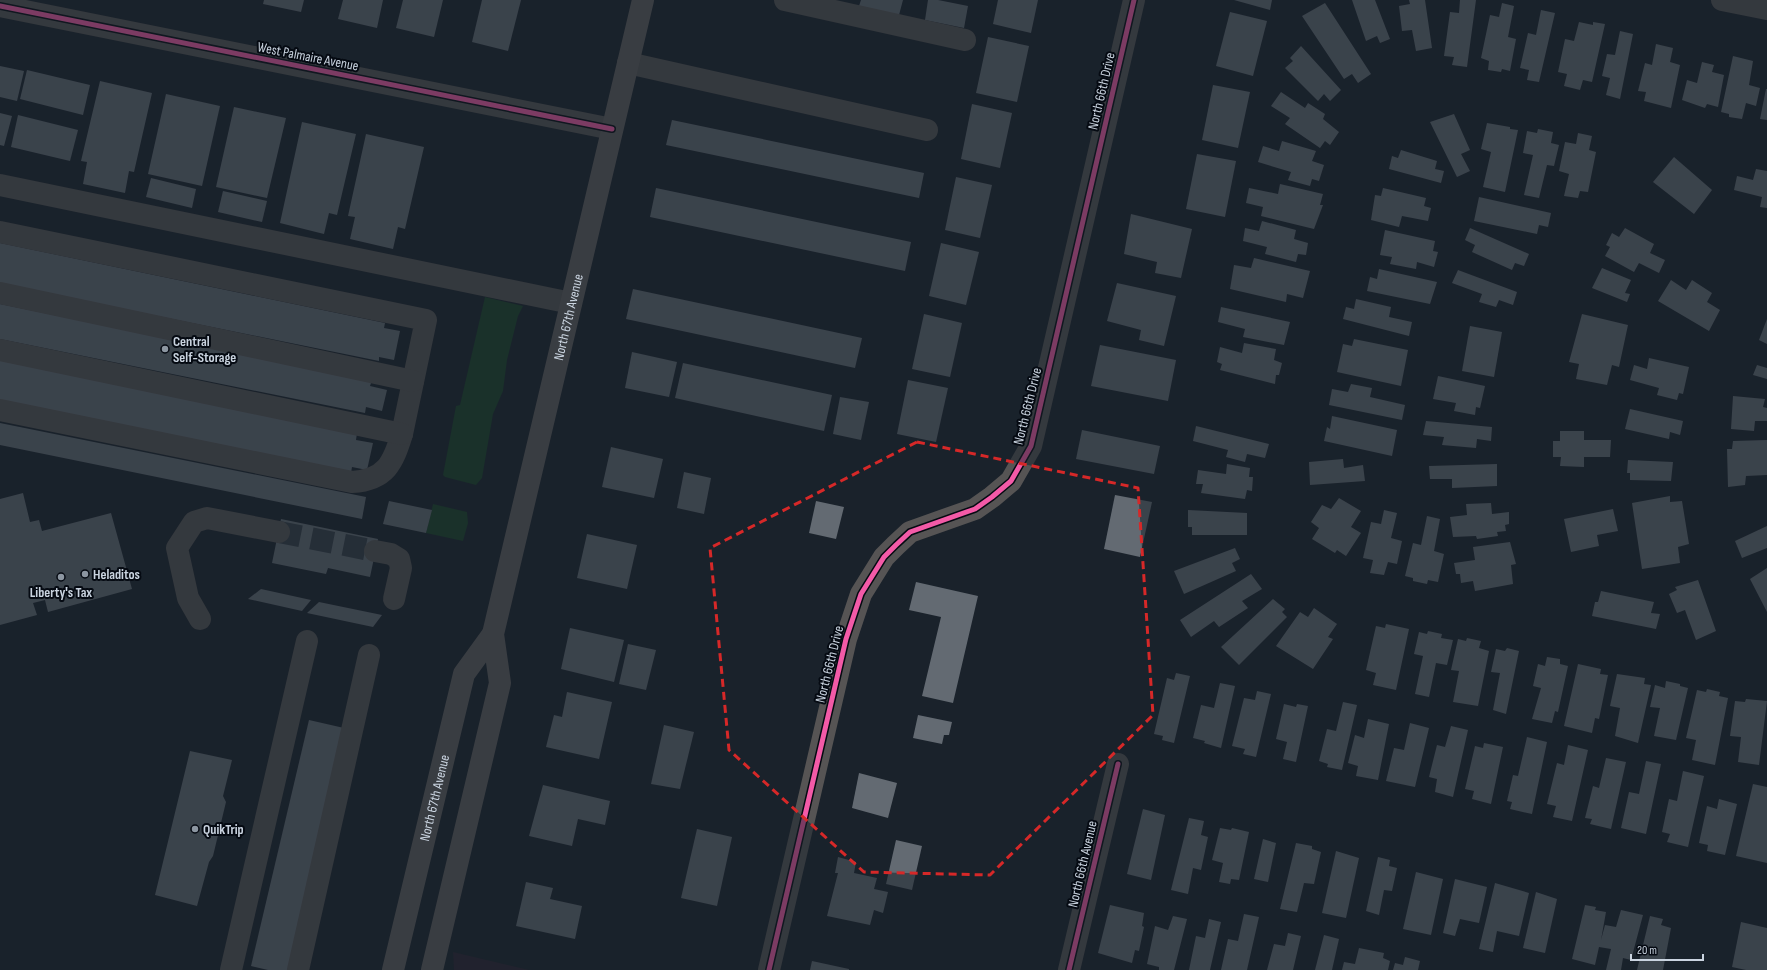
<svg xmlns="http://www.w3.org/2000/svg" width="1767" height="970" font-family="'Sofia Sans Condensed',sans-serif">
<style>
.industrial{fill:#2a2331}
.green{fill:#1b4328}
.building{fill:#636a72}
.lines{fill:none;stroke-linecap:round;stroke-linejoin:round}
.minor-tunnel{stroke:#343d46;stroke-width:22;stroke-dasharray:22 11;stroke-linecap:butt}
.minor{stroke:#565454;stroke-width:22}
.major{stroke:#615e5e;stroke-width:22}
.cycleway-casing{stroke:#050a12;stroke-width:8}
.cycleway{stroke:#f35aa7;stroke-width:5}
.marked{fill:none;stroke:#d62828;stroke-width:3;stroke-dasharray:8 5;stroke-linejoin:round}
.poi-dot{fill:#8c96a1;stroke:#050a12;stroke-width:1.5}
.labels{text-anchor:middle;stroke-width:4;stroke-linejoin:round;paint-order:stroke}
.street-label{font-size:14px;fill:#cad4e0;stroke:#050a12}
.poi-label{font-size:14px;font-weight:bold;fill:#cad4e0;stroke:#050a12;text-anchor:start}
</style>
<rect width="100%" height="100%" fill="#1a222b"/>
<polygon class="industrial" points="453,952 529,970 454,970"/>
<g class="green">
<polygon points="485,297 523,306 518,316 507,360 503,391 493,414 482,478 476,485 445,477 443,475 456,406 460,405"/>
<polygon points="433,504 467,512 468,523 463,541 426,533"/>
</g>
<g class="building">
<polygon points="264,0 304,0 301,12 263,4"/>
<polygon points="343,0 383,0 377,28 338,19"/>
<polygon points="403,0 443,0 434,37 396,28"/>
<polygon points="482,0 521,0 508,51 472,42"/>
<polygon points="861,0 903,0 899,15 859,6"/>
<polygon points="928,0 938,0 968,6 964,28 925,20"/>
<polygon points="998,0 1038,0 1031,33 993,24"/>
<polygon points="1234,0 1272,0 1270,10"/>
<polygon points="1352,0 1375,0 1390,39 1380,43 1377,36 1366,41"/>
<polygon points="1409,0 1425,0 1432,48 1416,51 1412,30 1402,31 1399,6 1410,4"/>
<polygon points="1460,0 1476,0 1467,67 1452,65 1454,57 1444,56 1450,12 1459,13"/>
<polygon points="1325,3 1371,74 1358,83 1352,74 1344,79 1302,16"/>
<polygon points="1502,3 1514,6 1508,37 1516,39 1510,71 1502,69 1501,72 1488,70 1489,61 1481,58 1490,15 1499,17"/>
<polygon points="1541,10 1555,13 1539,82 1527,80 1529,70 1520,68 1528,33 1536,35"/>
<polygon points="1230,12 1267,21 1253,76 1216,66"/>
<polygon points="1579,22 1593,25 1593,22 1605,24 1592,82 1583,80 1580,90 1564,86 1567,74 1558,72 1565,39 1574,41"/>
<polygon points="1620,31 1633,34 1620,99 1606,95 1610,78 1602,76 1607,54 1615,55"/>
<polygon points="988,37 1029,46 1017,102 976,93"/>
<polygon points="1656,44 1673,48 1670,62 1680,65 1671,108 1644,101 1646,92 1638,91 1645,63 1652,65"/>
<polygon points="1301,46 1341,90 1330,101 1324,94 1318,101 1285,68 1293,61 1290,58"/>
<polygon points="1733,56 1753,61 1749,85 1760,88 1756,106 1746,103 1742,119 1729,117 1729,114 1721,112"/>
<polygon points="1702,62 1714,65 1712,72 1724,75 1718,107 1707,104 1705,108 1682,100 1687,80 1697,83"/>
<polygon points="0,66 24,71 17,101 0,97"/>
<polygon points="27,70 90,85 83,115 20,99"/>
<polygon points="100,81 152,93 134,172 129,171 125,193 83,184 87,162 81,161"/>
<polygon points="1213,85 1250,92 1238,148 1202,140"/>
<polygon points="1766,89 1767,89 1767,120 1760,119"/>
<polygon points="1281,92 1305,108 1308,103 1325,114 1323,119 1339,132 1330,145 1325,141 1320,148 1285,124 1290,118 1271,106"/>
<polygon points="166,94 220,106 202,186 148,174"/>
<polygon points="972,104 1012,113 1000,168 961,159"/>
<polygon points="234,107 286,118 267,198 216,187"/>
<polygon points="0,113 12,116 4,146 0,145"/>
<polygon points="1454,114 1470,150 1461,154 1470,171 1457,177 1430,122"/>
<polygon points="18,115 78,130 70,161 11,147"/>
<polygon points="672,120 924,173 919,198 666,145"/>
<polygon points="302,122 356,134 337,215 329,213 324,234 280,223"/>
<polygon points="1487,123 1510,127 1510,129 1518,130 1505,192 1483,187 1491,152 1481,149"/>
<polygon points="1538,129 1553,132 1551,143 1559,145 1554,166 1547,165 1539,198 1524,195 1533,155 1523,153 1527,131 1537,133"/>
<polygon points="1578,133 1592,136 1589,150 1596,152 1588,192 1580,191 1578,198 1564,196 1569,174 1559,171 1565,142 1576,144"/>
<polygon points="366,134 424,147 405,229 398,227 393,249 350,239 355,217 348,216"/>
<polygon points="1282,141 1316,151 1312,161 1324,165 1319,181 1312,179 1310,186 1288,180 1291,172 1258,162 1263,146 1279,151"/>
<polygon points="1401,150 1437,161 1435,169 1444,171 1441,183 1389,169 1392,156 1398,158"/>
<polygon points="1197,154 1236,161 1225,217 1186,209"/>
<polygon points="1674,157 1712,190 1694,214 1653,182"/>
<polygon points="1756,169 1767,171 1767,208 1760,207 1762,197 1734,190 1737,176 1753,180"/>
<polygon points="956,177 992,185 980,238 945,230"/>
<polygon points="151,178 196,189 192,208 146,197"/>
<polygon points="1280,184 1323,194 1320,205 1323,205 1314,229 1261,216 1263,207 1246,203 1249,188 1278,194"/>
<polygon points="656,188 911,242 905,271 650,217"/>
<polygon points="1383,188 1426,198 1424,206 1431,208 1428,221 1402,216 1399,227 1371,220 1375,195 1381,196"/>
<polygon points="223,191 267,201 262,222 218,212"/>
<polygon points="1479,197 1551,213 1548,227 1539,225 1537,234 1474,221"/>
<polygon points="1131,214 1192,229 1181,278 1155,273 1157,262 1124,254"/>
<polygon points="1262,221 1296,230 1294,239 1308,243 1306,255 1298,254 1296,262 1265,254 1267,247 1243,241 1245,228 1259,231"/>
<polygon points="1470,228 1529,254 1524,266 1515,263 1512,270 1472,252 1475,245 1465,240"/>
<polygon points="1625,228 1654,244 1650,253 1665,260 1659,273 1639,263 1634,272 1605,256 1610,247 1606,245 1612,233 1619,237"/>
<polygon points="1385,230 1435,241 1433,251 1438,252 1434,267 1417,262 1416,269 1390,264 1392,257 1380,255"/>
<polygon points="0,243 385,323 384,328 400,331 394,360 379,357 379,361 0,284"/>
<polygon points="941,243 979,252 966,305 929,296"/>
<polygon points="1254,258 1310,271 1303,298 1287,294 1286,302 1230,289 1234,265 1251,268"/>
<polygon points="1602,268 1631,280 1625,293 1630,294 1627,302 1592,288"/>
<polygon points="1379,269 1437,282 1430,304 1367,291 1370,277 1377,279"/>
<polygon points="1458,270 1517,292 1513,305 1499,300 1496,307 1479,302 1482,294 1452,283"/>
<polygon points="1671,280 1686,290 1692,280 1712,293 1707,302 1720,310 1709,331 1658,301"/>
<polygon points="1117,283 1176,296 1164,346 1139,340 1141,330 1107,321"/>
<polygon points="633,289 862,338 855,368 626,319"/>
<polygon points="1356,299 1391,307 1389,317 1412,322 1409,336 1343,319 1346,307 1354,309"/>
<polygon points="0,304 372,380 370,386 387,390 382,411 366,407 365,413 0,339"/>
<polygon points="1221,307 1290,322 1284,345 1243,337 1245,329 1218,322"/>
<polygon points="924,314 962,323 950,377 912,369"/>
<polygon points="1582,314 1628,325 1619,367 1612,365 1607,385 1576,379 1579,364 1569,362"/>
<polygon points="1767,319 1767,344 1759,340"/>
<polygon points="1470,326 1502,332 1494,377 1462,371"/>
<polygon points="1354,339 1408,350 1401,386 1337,372 1343,344 1352,346"/>
<polygon points="1244,343 1276,349 1274,360 1282,363 1279,375 1276,375 1275,384 1220,370 1222,364 1217,362 1220,347 1242,353"/>
<polygon points="1100,345 1176,360 1168,401 1091,386"/>
<polygon points="632,352 677,362 669,397 625,388"/>
<polygon points="1649,358 1689,367 1683,394 1679,393 1677,400 1657,395 1659,388 1630,380 1634,365 1647,369"/>
<polygon points="0,360 357,433 356,440 373,443 367,470 352,467 351,473 0,400"/>
<polygon points="683,363 832,395 824,431 675,398"/>
<polygon points="1757,365 1767,368 1767,379 1753,375"/>
<polygon points="1438,376 1485,386 1480,408 1476,407 1475,415 1454,411 1456,403 1433,399"/>
<polygon points="908,380 948,388 936,442 897,434"/>
<polygon points="1351,384 1372,388 1370,397 1405,405 1402,420 1329,405 1332,389 1348,392"/>
<polygon points="1733,396 1765,399 1763,407 1767,408 1767,421 1755,421 1754,431 1731,429"/>
<polygon points="840,397 869,402 861,440 833,434"/>
<polygon points="1630,409 1683,421 1680,435 1670,432 1669,439 1625,429"/>
<polygon points="1332,416 1397,430 1392,456 1324,441 1327,427 1330,429"/>
<polygon points="1426,421 1492,427 1491,441 1477,439 1476,448 1442,445 1444,437 1423,435"/>
<polygon points="0,423 366,497 362,519 0,445"/>
<polygon points="1196,426 1269,444 1265,458 1247,454 1245,462 1226,457 1228,450 1193,441"/>
<polygon points="1082,430 1160,446 1154,474 1076,459"/>
<polygon points="1560,431 1584,431 1584,440 1611,440 1610,457 1584,457 1584,467 1560,466 1561,457 1553,457 1553,441 1560,441"/>
<polygon points="1767,440 1767,475 1746,476 1745,485 1728,487 1727,449 1732,449 1733,441"/>
<polygon points="611,447 663,459 654,498 602,487"/>
<polygon points="1343,459 1344,468 1363,465 1365,481 1310,485 1309,462"/>
<polygon points="1628,460 1673,462 1671,481 1630,480 1630,473 1627,473"/>
<polygon points="1227,464 1250,468 1249,477 1253,477 1252,491 1247,490 1245,499 1201,493 1203,484 1196,484 1198,470 1226,474"/>
<polygon points="1497,464 1497,486 1452,488 1452,479 1430,479 1429,466"/>
<polygon points="684,472 711,478 704,514 677,508"/>
<polygon points="23,493 30,522 39,520 42,531 111,513 132,589 48,612 45,600 33,603 37,615 0,625 0,499"/>
<polygon points="1115,495 1152,502 1140,557 1104,549"/>
<polygon points="1670,496 1670,502 1682,501 1689,544 1678,547 1680,563 1642,569 1632,503"/>
<polygon points="1339,498 1361,511 1351,527 1361,533 1346,556 1337,550 1335,553 1312,539 1319,528 1311,522 1322,505 1331,509"/>
<polygon points="389,501 432,510 426,533 383,524"/>
<polygon points="816,501 844,507 836,539 809,533"/>
<polygon points="1491,503 1492,514 1509,512 1509,524 1505,525 1506,531 1497,532 1498,536 1477,539 1476,536 1453,537 1450,517 1467,515 1466,504"/>
<polygon points="1613,509 1618,531 1597,535 1599,546 1571,552 1564,519"/>
<polygon points="1188,510 1247,513 1247,535 1192,535 1192,527 1188,527"/>
<polygon points="1384,510 1397,513 1391,538 1402,541 1397,564 1388,562 1384,575 1370,573 1373,560 1363,558 1371,522 1381,524"/>
<polygon points="1427,516 1440,519 1434,551 1444,554 1438,582 1428,580 1427,584 1413,581 1413,578 1405,576 1413,543 1421,545"/>
<polygon points="281,519 378,539 370,577 328,568 326,574 272,563"/>
<polygon points="1767,526 1767,548 1742,558 1735,541"/>
<polygon points="587,534 637,545 627,589 577,578"/>
<polygon points="1510,542 1516,564 1511,565 1513,584 1475,591 1473,581 1461,583 1460,574 1456,574 1454,563 1475,560 1473,547"/>
<polygon points="1235,548 1240,559 1232,563 1236,571 1184,594 1174,571"/>
<polygon points="1767,568 1767,612 1750,579"/>
<polygon points="1251,574 1262,589 1242,601 1248,608 1219,627 1214,621 1191,637 1180,620"/>
<polygon points="1698,580 1716,631 1696,640 1685,610 1677,613 1669,594 1677,590 1675,587"/>
<polygon points="916,582 978,596 953,703 922,696 941,617 909,610"/>
<polygon points="261,589 311,600 302,611 248,599"/>
<polygon points="1601,591 1654,602 1651,613 1660,614 1656,629 1592,616 1595,602 1598,602"/>
<polygon points="1273,599 1285,609 1282,612 1287,617 1239,665 1221,647"/>
<polygon points="319,602 382,615 373,627 307,613"/>
<polygon points="1314,608 1337,624 1328,637 1333,639 1313,669 1276,646 1300,612 1308,617"/>
<polygon points="1386,624 1409,629 1396,690 1373,685 1376,673 1366,670 1376,626 1385,628"/>
<polygon points="570,628 624,640 614,682 561,669"/>
<polygon points="1428,631 1442,634 1441,638 1453,640 1447,665 1436,663 1429,697 1415,694 1423,656 1414,654 1419,632 1427,634"/>
<polygon points="1467,638 1481,641 1479,648 1489,651 1478,706 1453,702 1459,671 1451,670 1458,639 1466,641"/>
<polygon points="628,644 656,650 646,690 619,684"/>
<polygon points="1507,648 1519,651 1506,714 1493,710 1500,673 1491,672 1496,649 1505,651"/>
<polygon points="1547,657 1560,659 1560,664 1568,666 1558,712 1555,711 1552,723 1532,719 1541,688 1533,686 1538,664 1545,666"/>
<polygon points="1578,664 1601,669 1600,674 1608,675 1599,719 1595,718 1592,733 1564,726"/>
<polygon points="1176,673 1190,676 1174,743 1162,740 1163,736 1154,734 1167,678 1174,680"/>
<polygon points="1617,674 1645,678 1644,684 1651,685 1638,743 1615,736 1620,708 1610,706"/>
<polygon points="1666,681 1680,684 1680,686 1688,688 1676,740 1654,736 1660,708 1650,707 1655,685 1665,688"/>
<polygon points="1220,683 1235,686 1221,748 1204,743 1205,741 1193,738 1201,705 1214,708"/>
<polygon points="1707,689 1720,692 1719,696 1728,698 1715,765 1692,760 1696,740 1686,738 1697,690 1706,692"/>
<polygon points="1257,691 1271,694 1256,757 1243,754 1245,749 1232,746 1244,698 1255,700"/>
<polygon points="567,692 612,702 599,759 546,747 554,715 562,717"/>
<polygon points="1746,699 1767,701 1759,765 1738,762 1741,737 1730,736 1735,701 1745,702"/>
<polygon points="1343,702 1357,705 1342,770 1327,767 1328,764 1319,761 1327,729 1336,731"/>
<polygon points="1284,704 1296,707 1297,704 1308,706 1296,762 1283,759 1287,742 1276,739"/>
<polygon points="918,715 952,722 949,735 944,735 942,744 913,738"/>
<polygon points="1368,719 1389,724 1378,780 1356,776 1358,766 1348,763 1355,735 1364,738"/>
<polygon points="309,720 344,728 288,970 268,970 251,966"/>
<polygon points="1410,723 1429,728 1415,787 1386,781 1394,748 1404,750"/>
<polygon points="664,725 694,732 680,789 651,784"/>
<polygon points="1451,726 1468,730 1453,797 1435,792 1437,779 1429,777 1437,745 1445,747"/>
<polygon points="1527,737 1547,742 1532,814 1510,809 1512,802 1507,801 1513,775 1518,776"/>
<polygon points="1484,743 1503,747 1491,804 1472,799 1474,791 1465,789 1475,746 1483,748"/>
<polygon points="1568,745 1588,750 1572,821 1553,817 1556,806 1547,804 1557,763 1564,765"/>
<polygon points="190,751 232,760 223,796 226,802 213,856 209,862 197,906 155,895"/>
<polygon points="1606,758 1626,762 1611,829 1590,824 1592,819 1585,818 1593,786 1599,788"/>
<polygon points="1646,761 1661,764 1646,834 1621,828 1629,792 1639,794"/>
<polygon points="1683,771 1704,776 1688,847 1667,842 1670,834 1662,832 1669,799 1677,801"/>
<polygon points="859,773 897,783 888,818 852,808"/>
<polygon points="1753,784 1767,787 1767,863 1736,856"/>
<polygon points="543,785 610,801 605,825 578,819 572,846 529,836"/>
<polygon points="1719,799 1737,804 1725,855 1707,851 1708,845 1699,843 1707,806 1717,809"/>
<polygon points="1143,809 1165,815 1151,880 1127,874"/>
<polygon points="1189,818 1204,821 1201,835 1208,837 1201,870 1193,868 1188,894 1171,890"/>
<polygon points="1220,828 1231,830 1232,828 1249,832 1239,880 1231,879 1230,884 1219,882 1223,863 1212,860"/>
<polygon points="697,829 732,837 717,906 681,898"/>
<polygon points="1263,839 1276,843 1268,882 1254,879"/>
<polygon points="896,840 922,846 912,890 886,884"/>
<polygon points="1296,843 1312,846 1312,849 1321,852 1314,884 1304,883 1297,912 1280,909"/>
<polygon points="1336,851 1359,858 1346,918 1322,913"/>
<polygon points="838,857 856,862 854,873 877,878 874,889 888,892 883,913 874,910 870,925 827,916 838,873 835,873"/>
<polygon points="1378,857 1390,860 1389,866 1397,868 1392,891 1384,890 1379,915 1366,911"/>
<polygon points="1416,872 1443,879 1431,935 1403,929"/>
<polygon points="1455,879 1487,887 1479,923 1460,919 1455,936 1443,933"/>
<polygon points="526,882 553,888 550,899 582,906 575,939 516,926"/>
<polygon points="1495,883 1529,893 1519,936 1497,931 1493,952 1479,949"/>
<polygon points="1536,892 1557,899 1545,953 1523,948"/>
<polygon points="1110,905 1144,913 1142,926 1144,927 1139,951 1135,950 1132,963 1098,953"/>
<polygon points="1585,905 1596,907 1595,910 1606,912 1601,940 1605,925 1616,927 1621,910 1643,915 1631,960 1623,958 1621,970 1606,970 1611,949 1599,947 1595,965 1572,959"/>
<polygon points="1244,914 1259,917 1247,970 1221,970 1228,939 1238,941"/>
<polygon points="1173,916 1187,919 1174,970 1159,970 1159,967 1147,964 1155,926 1168,930"/>
<polygon points="1650,916 1663,919 1661,925 1671,928 1663,970 1637,970"/>
<polygon points="1209,919 1221,922 1210,970 1189,970 1196,936 1205,938"/>
<polygon points="1741,922 1767,928 1767,970 1746,970 1732,967"/>
<polygon points="1288,933 1301,936 1293,970 1267,970 1274,944 1285,946"/>
<polygon points="1324,935 1339,939 1332,970 1315,970"/>
<polygon points="1359,948 1384,953 1383,958 1390,961 1388,970 1342,970 1344,962 1355,964"/>
<polygon points="1405,957 1420,961 1418,970 1393,970 1395,963 1403,965"/>
<polygon points="812,961 849,969 849,970 810,970"/>
</g>
<g class="lines">
<polyline class="minor-tunnel" points="279,532 375,551"/>
<g class="minor">
<polyline points="785,0 965,40"/>
<polyline points="1722,0 1767,9"/>
<polyline points="0,6 612,129"/>
<polyline points="628,63 927,130"/>
<polyline points="0,185 571,303"/>
<path d="M0 232 426 320 402 434C393 463 386 480 352 482L0 410"/>
<polyline points="0,293 413,381"/>
<polyline points="0,350 402,434"/>
<polyline points="375,551 391,554 399,559 401,568 394,599"/>
<polyline points="200,619 188,598 177,548 194,522 207,518 279,532"/>
<polyline points="231,970 307,641"/>
<polyline points="298,970 369,655"/>
<polyline points="769,970 846,639 861,594 884,557 896,545 910,532 975,509 992,497 1011,481 1031,446 1134,0"/>
<polyline points="1069,970 1118,764"/>
</g>
<g class="major">
<path id="s1" d="M393 970 464 674 493 634"/>
<path id="s2" d="M432 970 500 683 493 634 643 0"/>
</g>
<g class="cycleway-casing">
<g id="cycleway">
<polyline points="0,6 612,129"/>
<polyline points="769,970 846,639 861,594 884,557 896,545 910,532 975,509 992,497 1011,481 1031,446 1134,0"/>
<polyline points="1069,970 1118,764"/>
</g>
</g>
<use href="#cycleway" class="cycleway"/>
</g>
<path d="M0 0H1767V970H0ZM917 442 1138 488 1153 715 990 875 864 872 729 750 710 548Z" fill="#1a222b" fill-opacity=".55" fill-rule="evenodd"/>
<path class="marked" d="M917 442 1138 488 1153 715 990 875 864 872 729 750 710 548Z"/>
<g class="poi-dot">
<circle cx="165" cy="349" r="4"/>
<circle cx="85" cy="574" r="4"/>
<circle cx="61" cy="577" r="4"/>
<circle cx="195" cy="829" r="4"/>
</g>
<g class="labels">
<g class="street-label">
<text transform="translate(308 56) rotate(11)" y="5">West Palmaire Avenue</text>
<text transform="translate(1101 91) rotate(-77)" y="5">North 66th Drive</text>
<text dy="5" stroke="none"><textPath href="#s2" startOffset="670">North 67th Avenue</textPath></text>
<text transform="translate(1027 406) rotate(-76)" y="5">North 66th Drive</text>
<text transform="translate(829 664) rotate(-76)" y="5">North 66th Drive</text>
<text dy="5" stroke="none"><textPath href="#s1" startOffset="177">North 67th Avenue</textPath></text>
<text transform="translate(1082 864) rotate(-77)" y="5">North 66th Avenue</text>
</g>
<g class="poi-label">
<text x="173" y="346">Central<tspan x="173" dy="16">Self-Storage</tspan></text>
<text x="93" y="579">Heladitos</text>
<text x="61" y="597" text-anchor="middle">Liberty's Tax</text>
<text x="203" y="834">QuikTrip</text>
</g>
</g>
<path d="M1631 954v6h72v-6" fill="none" stroke="#cad4e0" stroke-width="2"/>
<text x="1637" y="954" font-size="12" fill="#cad4e0" stroke="#050a12" stroke-width="3" paint-order="stroke">20 m</text>
</svg>
